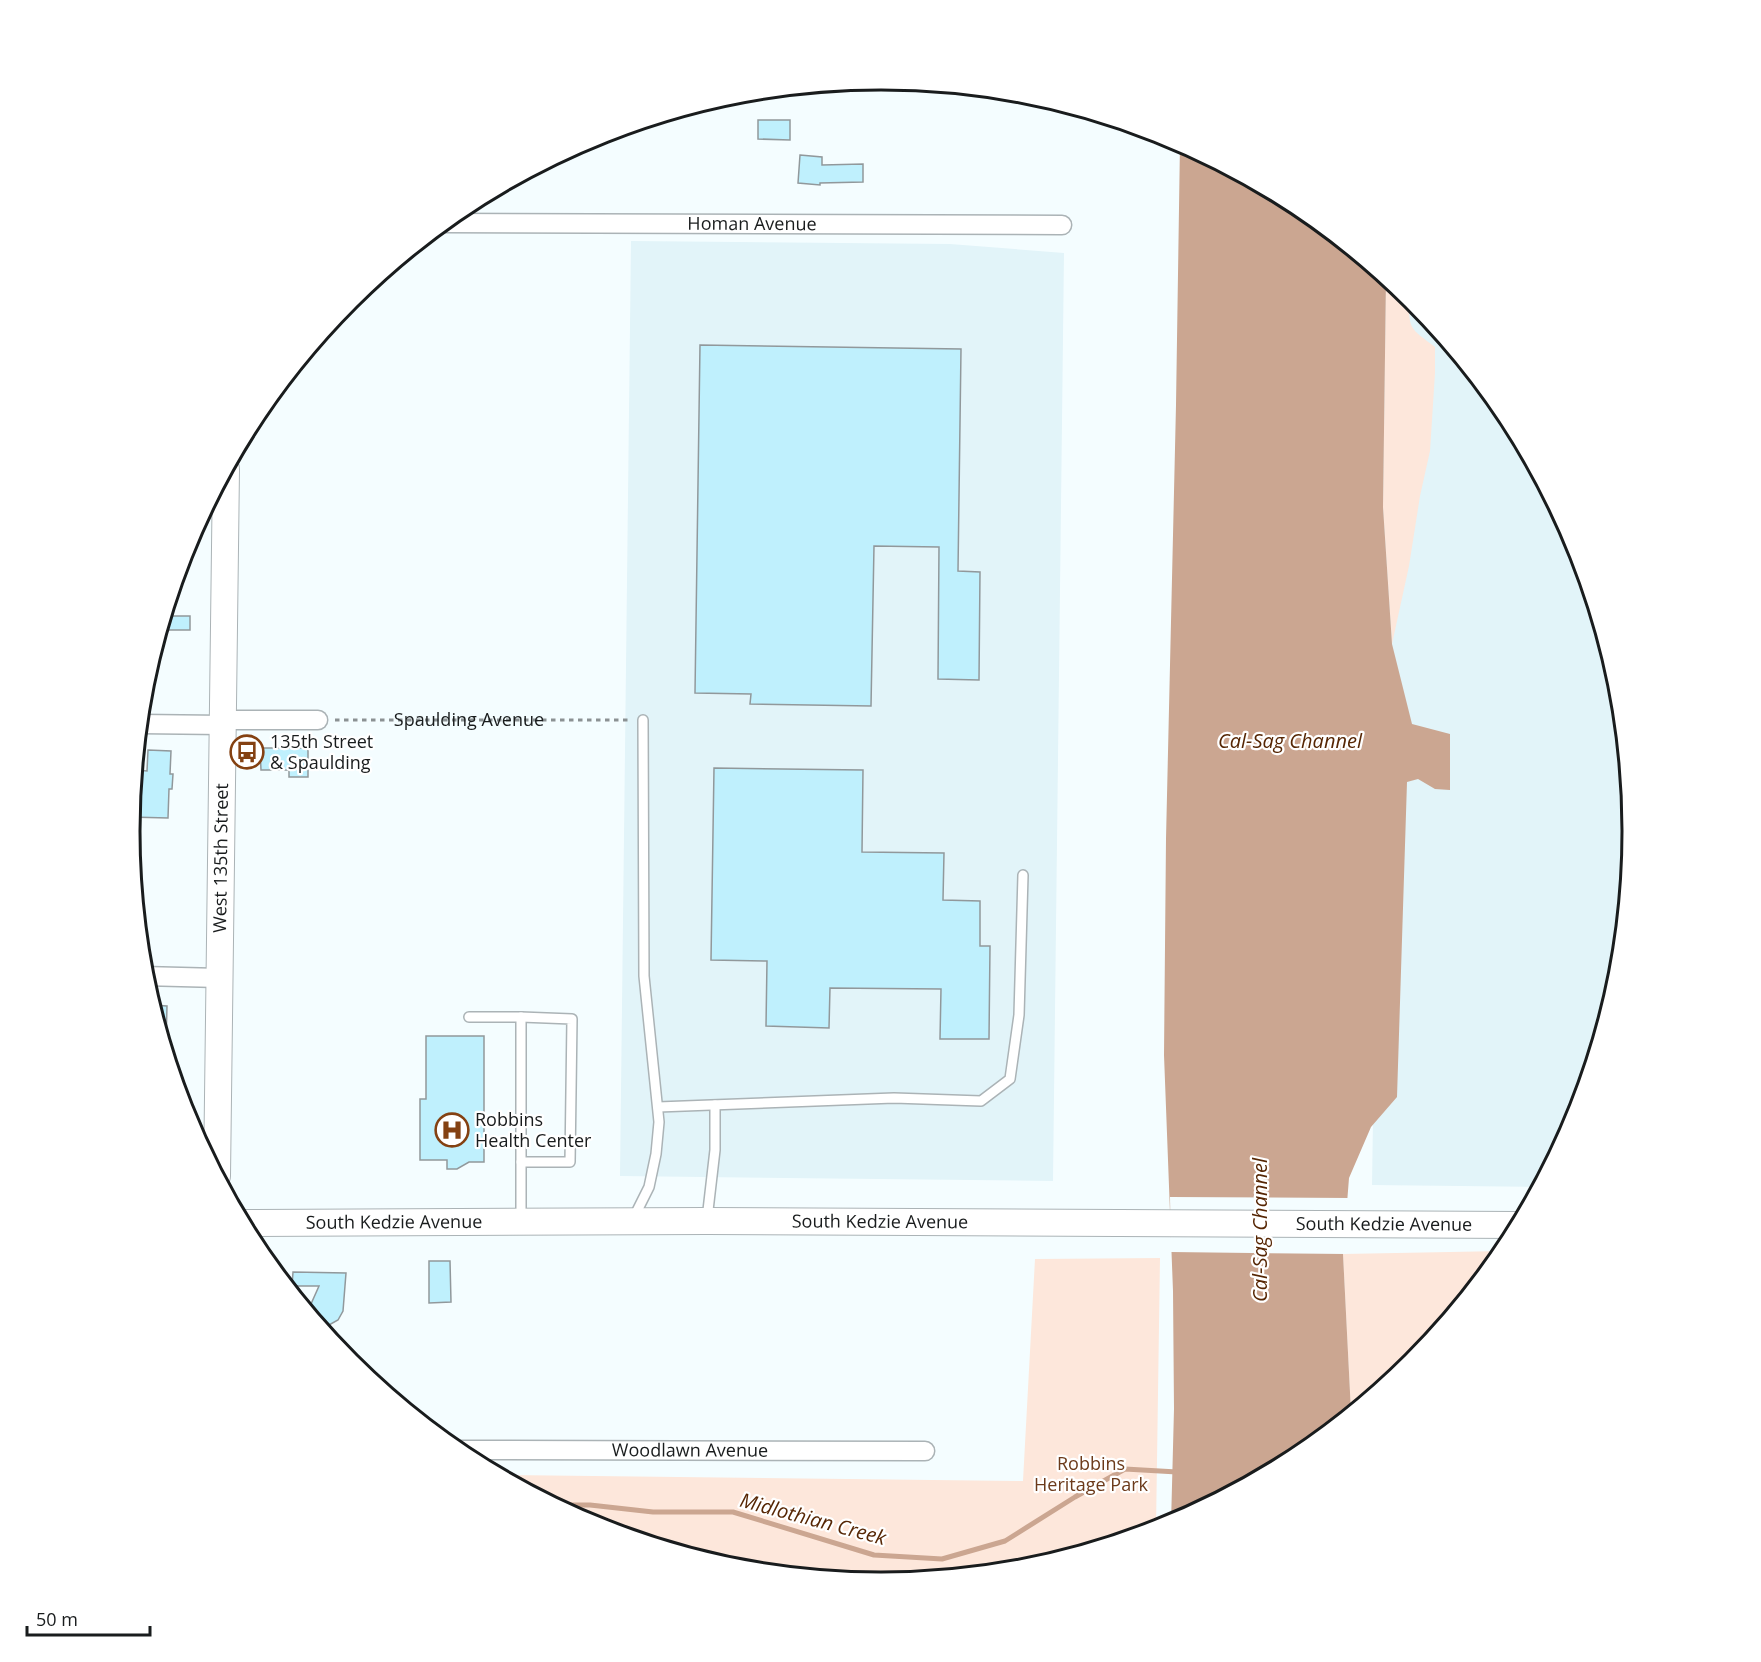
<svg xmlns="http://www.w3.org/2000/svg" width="1761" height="1662" font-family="'Open Sans',sans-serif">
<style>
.built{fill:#e2f4f9}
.green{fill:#fde7db}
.water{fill:#cba691}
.pier{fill:#f4fdff}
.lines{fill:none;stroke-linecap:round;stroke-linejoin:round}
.stream{stroke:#cba691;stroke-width:5}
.building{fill:#bff0fd;stroke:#91989b;stroke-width:1.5}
.lane-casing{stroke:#abb3b6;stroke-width:12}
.street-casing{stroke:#abb3b6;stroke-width:21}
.secondary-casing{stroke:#abb3b6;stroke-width:28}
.path{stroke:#8b9193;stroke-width:3;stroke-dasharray:4.5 4.5;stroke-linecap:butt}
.lane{stroke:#fff;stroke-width:9}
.street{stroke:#fff;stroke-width:18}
.secondary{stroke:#fff;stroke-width:26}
.labels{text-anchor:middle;stroke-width:4.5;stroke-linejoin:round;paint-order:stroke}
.street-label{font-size:18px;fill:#191c1d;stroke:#fff}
.poi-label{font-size:18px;fill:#191c1d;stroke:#fff;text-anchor:start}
.park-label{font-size:18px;fill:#6c3a1a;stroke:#fff}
.water-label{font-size:20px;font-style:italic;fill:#562604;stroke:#fff}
.rim{fill:none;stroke:#191c1d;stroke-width:3}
</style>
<rect width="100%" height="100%" fill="#f4fdff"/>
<g class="built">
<polygon points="631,241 950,244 1064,253 1053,1181 620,1176"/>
<polygon points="1386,279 1412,300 1506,414 1575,544 1618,685 1632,831 1617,978 1575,1119 1538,1187 1372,1185"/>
</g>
<g class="green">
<path d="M1386 279 1409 298C1409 330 1409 327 1435 347V373L1430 451 1420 496 1409 566 1392 644 1383 507Z"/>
<polygon points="1503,1251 1412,1363 1351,1412 1343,1254"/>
<polygon points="1160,1258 1156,1529 1027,1568 880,1582 734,1568 593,1525 500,1475 1023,1481 1035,1259"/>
</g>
<polygon class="water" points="1180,143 1298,206 1386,279 1383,507 1392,644 1412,724 1450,734 1450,790 1435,789 1418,779 1407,782 1397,1097 1371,1127 1349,1178 1343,1254 1351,1412 1298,1456 1171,1524 1174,1409 1173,1291 1164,1055 1166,839 1176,405"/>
<polygon class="pier" points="1170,1197 1350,1198 1346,1254 1171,1252"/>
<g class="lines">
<polyline class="stream" points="554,1505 590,1505 653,1512 733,1512 874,1555 942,1559 1005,1541 1075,1497 1125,1469 1177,1472"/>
</g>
<g class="building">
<polygon points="758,120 790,120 790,140 758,139"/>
<polygon points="800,155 822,157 822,165 863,164 863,182 820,183 820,185 798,183"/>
<polygon points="700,345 961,349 958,571 980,572 979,680 938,679 939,547 874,546 871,706 750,704 751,694 695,693"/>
<polygon points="164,616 190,616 190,630 160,630"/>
<polygon points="260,748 308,748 308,777 289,777 289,770 261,770"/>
<polygon points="148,750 171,751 170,774 173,774 172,789 169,789 168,818 130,817 135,770 147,771"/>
<polygon points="714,768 863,770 862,852 944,853 943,900 980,901 980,946 990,946 989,1039 940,1039 941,989 830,988 829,1028 766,1026 767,961 711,960"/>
<polygon points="152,1005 167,1006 166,1043 163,1043"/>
<polygon points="426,1036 484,1036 484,1162 469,1162 457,1169 447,1169 447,1160 420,1160 420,1099 426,1099"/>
<polygon points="429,1261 450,1261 451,1302 429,1303"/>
<polygon points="293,1272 346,1273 343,1311 338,1320 329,1325 324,1325 315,1320 310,1310 311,1304 319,1286 292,1286"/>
</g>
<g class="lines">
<g class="lane-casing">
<g id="lane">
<polyline points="469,1017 521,1017 572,1019 570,1162 521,1162"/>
<polyline points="658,1107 894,1098 981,1101 1010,1079 1019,1015 1023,875"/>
<polyline points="521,1219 521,1017"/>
<polyline points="633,1219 649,1187 656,1154 659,1122 644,976 643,720"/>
<polyline points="707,1219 715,1150 715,1105"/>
</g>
</g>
<g class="street-casing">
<g id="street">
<path id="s2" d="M443 223 1062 225"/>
<polyline points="223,720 318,720"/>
<polyline points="140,724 223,725"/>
<polyline points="143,976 219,978"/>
<path id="s3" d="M456 1450 925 1451"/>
</g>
</g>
<g class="secondary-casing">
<g id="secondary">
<path id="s4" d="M217 1176 226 469"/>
<path id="s5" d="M242 1223 707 1221 1518 1225"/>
</g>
</g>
<path class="path" id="s1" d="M335 720H631"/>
<use href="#lane" class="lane"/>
<use href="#street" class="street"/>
<use href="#secondary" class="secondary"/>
</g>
<defs>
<g id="bus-ring" transform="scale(1.725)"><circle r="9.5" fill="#fff" stroke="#844112" stroke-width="1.5"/><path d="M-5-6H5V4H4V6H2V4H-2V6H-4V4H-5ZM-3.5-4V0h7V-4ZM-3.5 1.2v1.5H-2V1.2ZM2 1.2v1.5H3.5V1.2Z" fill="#844112"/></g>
<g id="hospital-ring" transform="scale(1.725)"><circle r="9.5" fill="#fff" stroke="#844112" stroke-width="1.5"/><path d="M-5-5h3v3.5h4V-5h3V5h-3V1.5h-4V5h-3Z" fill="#844112"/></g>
</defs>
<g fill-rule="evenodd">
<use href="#bus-ring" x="247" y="752"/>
<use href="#hospital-ring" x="452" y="1130"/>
</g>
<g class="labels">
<g class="street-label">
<text dy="6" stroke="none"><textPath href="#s2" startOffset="309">Homan Avenue</textPath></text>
<text dy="6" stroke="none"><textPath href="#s1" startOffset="134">Spaulding Avenue</textPath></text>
<text dy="6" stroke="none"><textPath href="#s4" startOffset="318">West 135th Street</textPath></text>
<text dy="6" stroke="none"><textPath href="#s5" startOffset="152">South Kedzie Avenue</textPath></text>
<text dy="6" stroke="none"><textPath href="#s5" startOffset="638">South Kedzie Avenue</textPath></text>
<text dy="6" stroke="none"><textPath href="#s5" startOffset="1142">South Kedzie Avenue</textPath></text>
<text dy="6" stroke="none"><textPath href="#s3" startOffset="234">Woodlawn Avenue</textPath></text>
</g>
<g class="poi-label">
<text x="270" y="748">135th Street<tspan x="270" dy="21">&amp; Spaulding</tspan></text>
<text x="475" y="1126">Robbins<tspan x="475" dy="21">Health Center</tspan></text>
</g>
<g class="park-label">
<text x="1091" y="1470">Robbins<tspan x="1091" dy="21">Heritage Park</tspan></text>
</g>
<g class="water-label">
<text x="1290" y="748">Cal-Sag Channel</text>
<text transform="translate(1260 1230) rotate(-90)" y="7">Cal-Sag Channel</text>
<text transform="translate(813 1519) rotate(15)" y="7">Midlothian Creek</text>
</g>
</g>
<path d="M0 0H1761V1662H0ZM140 831a741 741 0 1 1 1482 0a741 741 0 1 1-1482 0Z" fill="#fff" fill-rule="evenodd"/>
<path class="rim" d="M140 831a741 741 0 1 1 1482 0a741 741 0 1 1-1482 0Z"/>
<path d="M27 1626v9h123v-9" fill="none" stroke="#191c1d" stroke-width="3"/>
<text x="36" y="1626" font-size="18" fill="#191c1d" stroke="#ffffff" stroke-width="4.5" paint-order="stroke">50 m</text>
</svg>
